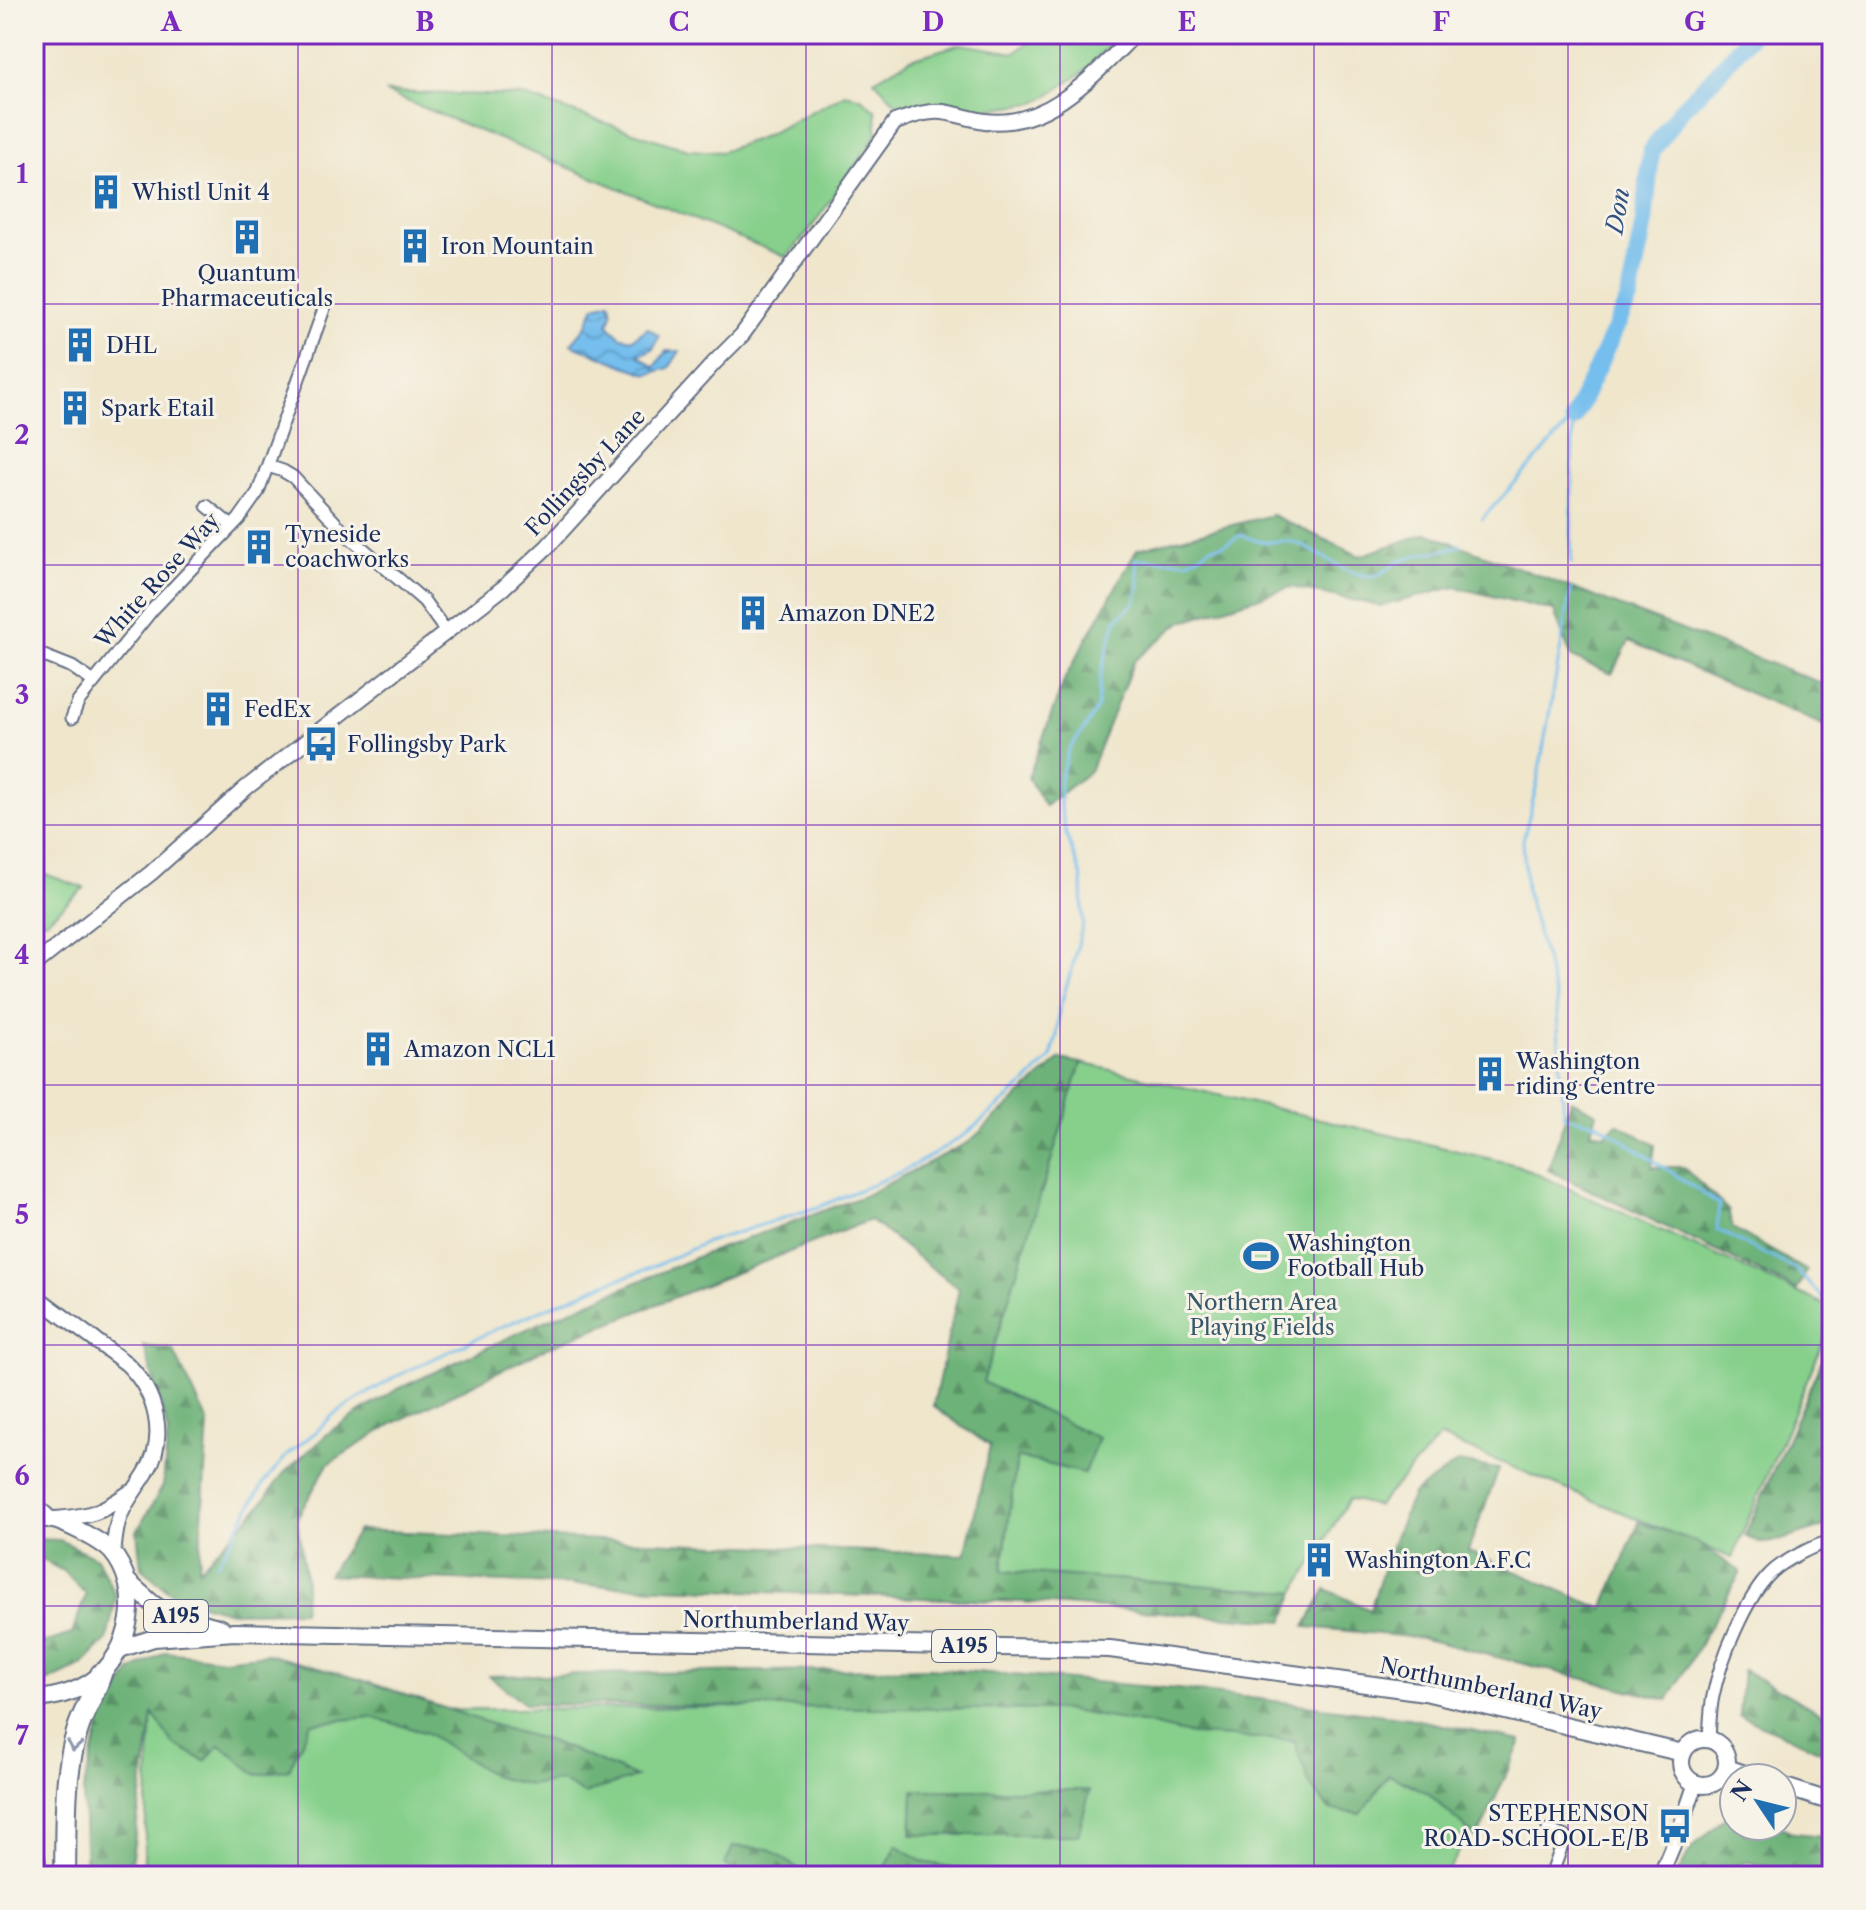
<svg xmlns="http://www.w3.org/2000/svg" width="1866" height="1910" font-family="'Libre Caslon Text',serif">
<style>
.green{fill:#87d08c;stroke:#518075;stroke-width:2}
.forest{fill:url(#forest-firs);stroke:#44706b;stroke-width:2}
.water{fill:url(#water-waves);stroke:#4876a6;stroke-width:2}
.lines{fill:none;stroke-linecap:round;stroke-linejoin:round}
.stream{stroke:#75beed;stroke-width:3}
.river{stroke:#75beed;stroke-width:18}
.minor-casing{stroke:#656f84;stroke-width:15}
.tertiary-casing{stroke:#656f84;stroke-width:18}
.primary-casing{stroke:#656f84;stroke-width:20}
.motorway-casing{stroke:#656f84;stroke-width:24}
.minor{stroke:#fff;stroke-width:11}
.tertiary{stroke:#fff;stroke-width:14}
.primary{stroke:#fff;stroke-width:16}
.motorway{stroke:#fff;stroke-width:20}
.oneway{stroke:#8d97ae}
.grid{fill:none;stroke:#7b2cbf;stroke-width:2;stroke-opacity:0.55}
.labels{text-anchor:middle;stroke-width:6;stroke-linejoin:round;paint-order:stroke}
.shield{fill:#f7f3e8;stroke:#5d6a87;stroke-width:2}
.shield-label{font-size:20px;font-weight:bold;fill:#1b2f5e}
.poi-label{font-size:22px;fill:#1b2f5e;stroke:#f7f3e8;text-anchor:start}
.street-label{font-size:22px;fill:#1b2f5e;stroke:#f7f3e8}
.park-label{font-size:22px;fill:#36576a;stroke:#f7f3e8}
.water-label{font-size:24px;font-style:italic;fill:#325382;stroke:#f7f3e8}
.neatline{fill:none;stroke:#7b2cbf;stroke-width:3}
.grid-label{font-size:26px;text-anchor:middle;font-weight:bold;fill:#7b2cbf}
</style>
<defs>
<pattern id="forest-firs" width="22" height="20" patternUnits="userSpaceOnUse" patternTransform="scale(2)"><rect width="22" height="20" fill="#6db278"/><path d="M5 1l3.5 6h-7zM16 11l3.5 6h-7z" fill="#599166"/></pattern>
<pattern id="water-waves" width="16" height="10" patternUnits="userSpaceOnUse" patternTransform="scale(2)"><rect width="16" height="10" fill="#75beed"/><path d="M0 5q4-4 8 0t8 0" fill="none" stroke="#5f9bc3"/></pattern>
</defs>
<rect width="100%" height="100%" fill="#f7f3e8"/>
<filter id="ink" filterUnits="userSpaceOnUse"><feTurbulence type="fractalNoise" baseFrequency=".0125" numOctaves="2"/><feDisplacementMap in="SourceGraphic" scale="16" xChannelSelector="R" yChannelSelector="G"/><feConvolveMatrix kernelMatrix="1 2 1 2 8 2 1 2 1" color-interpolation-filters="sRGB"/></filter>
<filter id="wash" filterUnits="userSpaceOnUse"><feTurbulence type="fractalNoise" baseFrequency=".006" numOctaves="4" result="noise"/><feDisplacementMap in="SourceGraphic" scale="32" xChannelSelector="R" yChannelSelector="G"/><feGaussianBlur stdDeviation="1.8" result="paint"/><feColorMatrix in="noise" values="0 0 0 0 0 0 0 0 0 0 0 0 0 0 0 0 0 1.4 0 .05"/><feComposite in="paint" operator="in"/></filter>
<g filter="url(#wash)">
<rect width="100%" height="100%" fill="#efe6cc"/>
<g class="green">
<polygon points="1038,34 1121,34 1082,73 1038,102 974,111 934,107 903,111 874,80 911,59 961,44 1015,53"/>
<polygon points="385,92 524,96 688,150 721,152 767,135 845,94 861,98 876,111 877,134 809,231 786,257"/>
<polygon points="34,870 84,888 46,921 34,917"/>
<polygon points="1081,1063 1517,1165 1832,1308 1832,1321 1732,1558 1440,1437 1377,1506 1349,1499 1295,1592 1002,1572 1017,1457 983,1382"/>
<polygon points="1106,1704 1496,1780 1446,1876 996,1876 923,1862 916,1876 143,1876 152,1712"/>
</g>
<g class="forest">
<polygon points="1272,515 1360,556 1427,533 1832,687 1832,729 1629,641 1612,674 1571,657 1554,611 1455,587 1381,606 1291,587 1181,622 1134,661 1090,771 1045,806 1028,778 1065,678 1137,549"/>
<polygon points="1060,1059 1081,1063 983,1382 1098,1438 1084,1473 1017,1457 1002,1571 1295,1592 1284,1621 1022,1602 328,1575 358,1530 965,1555 990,1446 933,1406 959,1289 870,1220 546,1348 394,1423 328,1464 297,1518 306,1582 303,1611 231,1612 176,1597 141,1568 137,1531 163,1486 168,1430 144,1346 173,1350 208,1422 199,1569 258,1508 284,1473 333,1429 396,1390 540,1323 704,1254 864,1196 969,1142"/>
<polygon points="1571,1100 1597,1113 1591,1131 1605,1135 1617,1123 1655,1145 1652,1167 1683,1167 1728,1210 1733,1228 1807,1271 1797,1290 1548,1170"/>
<path d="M1832 1337V1451L1817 1480 1832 1484V1526C1810 1528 1783 1543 1763 1543 1757 1543 1750 1538 1745 1536Z"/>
<polygon points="1458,1462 1499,1469 1468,1551 1603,1609 1639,1522 1695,1541 1741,1572 1668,1700 1421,1638 1305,1627 1326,1589 1370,1610 1391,1546 1413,1494"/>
<polygon points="34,1539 60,1540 97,1558 116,1597 107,1640 81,1666 46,1682 34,1683 34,1646 72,1634 86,1594 63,1571 34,1555"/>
<polygon points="166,1652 224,1659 267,1654 359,1679 503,1728 550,1741 636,1777 584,1794 561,1781 529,1785 495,1777 427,1733 371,1717 311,1723 289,1769 257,1775 220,1745 205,1761 174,1745 153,1714 131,1863 132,1876 86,1876 83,1791 102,1718 131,1671"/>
<polygon points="929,1668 1188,1690 1408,1718 1521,1741 1477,1839 1428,1793 1389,1774 1361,1814 1330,1810 1310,1785 1294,1740 1193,1735 1147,1724 1064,1710 525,1704 489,1676"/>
<polygon points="1743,1670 1832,1719 1832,1756 1739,1715"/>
<polygon points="913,1790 1090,1790 1078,1835 911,1835"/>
<polygon points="1730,1813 1734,1813 1734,1826 1779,1826 1794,1833 1832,1837 1832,1876 1806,1876 1748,1862 1701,1876 1676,1876 1692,1848"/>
<polygon points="897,1845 923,1862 996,1876 881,1876"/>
<polygon points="733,1846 769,1849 809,1876 741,1876 725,1865"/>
</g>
<polygon class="water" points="610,302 612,313 608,325 621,337 633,339 648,328 659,336 653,349 638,355 655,367 666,351 680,351 669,368 648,374 625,366 571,344 586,326 595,306"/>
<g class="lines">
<g class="stream">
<polyline points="1482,519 1573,419"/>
<polyline points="1571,563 1573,419"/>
<polyline points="1571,589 1537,784 1523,840 1526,890 1556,998 1564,1116 1599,1124 1719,1204 1717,1230 1795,1269 1832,1307"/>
<path d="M217 1564 263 1484 289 1453 316 1432 334 1414 350 1404 395 1377 503 1326 604 1284 648 1269 704 1243 821 1206 899 1173 936 1153 966 1134 1025 1084 1051 1057 1057 1035 1059 1010 1073 965 1083 923 1082 878 1066 834 1060 805V779L1069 749 1086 727 1097 708 1101 672 1116 620 1135 603 1139 586 1136 559 1187 561 1199 556 1211 547 1224 545 1241 535C1249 538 1256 541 1265 542 1276 542 1284 539 1295 543 1320 551 1342 574 1369 576 1384 577 1389 565 1401 560 1422 552 1441 553 1461 545"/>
</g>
<polyline class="river" points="1573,419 1629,299 1644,222 1651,152 1679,112 1716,75 1751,34"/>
</g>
</g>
<g filter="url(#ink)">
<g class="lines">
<g class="minor-casing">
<g id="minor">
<polyline points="268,466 283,471 293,477 345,533 424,601 447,633"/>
<polyline points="207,506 232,526"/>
<polyline points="34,652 72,667 94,682"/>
<polyline points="72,718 78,702 152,610 239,519 258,492 325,306"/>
<path d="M1709 1739C1710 1725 1710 1710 1713 1696 1720 1661 1746 1597 1771 1573 1783 1561 1816 1544 1832 1541"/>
<polyline points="1548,1830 1565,1837 1551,1876"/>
</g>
</g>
<g class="tertiary-casing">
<g id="tertiary">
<path d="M34 965 151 873 246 788 503 588 548 546 714 363 742 335 895 122C910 117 926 110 943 112 957 114 971 119 985 121 1048 129 1095 74 1135 34"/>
<path d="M34 1295 127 1364C156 1392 168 1437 146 1473 137 1488 126 1500 120 1516 115 1528 115 1541 113 1553"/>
<path d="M56 1519C91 1516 100 1513 129 1493"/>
<polyline points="1660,1876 1681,1826 1696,1783"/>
</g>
</g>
<g class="primary-casing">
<g id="primary">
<path d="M34 1518C52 1517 64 1523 80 1531 91 1537 102 1542 111 1551 144 1589 132 1653 92 1681 75 1693 54 1697 34 1700"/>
<polyline points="127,1581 153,1604 167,1613 221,1628"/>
<polyline points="120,1649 154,1638 234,1632 1110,1649 1425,1692 1683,1753"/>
<circle cx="1704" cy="1762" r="23"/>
<polyline points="1727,1768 1757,1778"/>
<polyline points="1782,1786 1832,1802"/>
</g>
</g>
<g class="motorway-casing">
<g id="motorway">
<polyline points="34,1509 44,1517"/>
<polyline points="34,1858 37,1876"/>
<path d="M65 1876C66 1829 63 1778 77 1732 83 1711 95 1694 101 1674"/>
</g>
</g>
<use href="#minor" class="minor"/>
<use href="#tertiary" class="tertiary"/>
<use href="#primary" class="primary"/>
<use href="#motorway" class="motorway"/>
</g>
<defs><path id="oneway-chevron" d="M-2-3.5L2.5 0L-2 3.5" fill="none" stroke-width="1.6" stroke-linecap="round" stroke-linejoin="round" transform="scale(2)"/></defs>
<use class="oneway" href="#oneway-chevron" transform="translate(74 1746) rotate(100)"/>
</g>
<path class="grid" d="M298 34V1876M552 34V1876M806 34V1876M1060 34V1876M1314 34V1876M1568 34V1876M34 304H1832M34 565H1832M34 825H1832M34 1085H1832M34 1345H1832M34 1606H1832"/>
<defs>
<g id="building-bare" transform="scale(2.76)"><path d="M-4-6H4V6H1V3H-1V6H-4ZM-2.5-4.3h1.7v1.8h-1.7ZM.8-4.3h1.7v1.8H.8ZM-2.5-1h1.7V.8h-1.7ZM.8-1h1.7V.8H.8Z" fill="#1f6fb2" stroke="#f7f3e8" stroke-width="2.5" paint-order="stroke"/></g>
<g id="bus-bare" transform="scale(2.76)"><path d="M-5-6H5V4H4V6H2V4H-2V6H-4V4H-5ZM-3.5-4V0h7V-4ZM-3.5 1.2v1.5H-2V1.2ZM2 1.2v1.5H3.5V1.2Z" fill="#1f6fb2" stroke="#f7f3e8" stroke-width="2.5" paint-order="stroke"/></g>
<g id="stadium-bare" transform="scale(2.76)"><path d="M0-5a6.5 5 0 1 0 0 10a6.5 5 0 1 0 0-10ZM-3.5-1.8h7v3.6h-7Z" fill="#1f6fb2" stroke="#f7f3e8" stroke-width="2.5" paint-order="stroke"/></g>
</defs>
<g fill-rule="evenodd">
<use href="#building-bare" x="106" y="192"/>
<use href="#building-bare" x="247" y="237"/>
<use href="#building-bare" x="415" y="246"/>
<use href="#building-bare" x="80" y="345"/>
<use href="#building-bare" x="75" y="408"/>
<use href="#building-bare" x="259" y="547"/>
<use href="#building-bare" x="753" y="613"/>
<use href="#building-bare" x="218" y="709"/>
<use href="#bus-bare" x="321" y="744"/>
<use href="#building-bare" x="378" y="1049"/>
<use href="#building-bare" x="1490" y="1074"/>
<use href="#stadium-bare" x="1261" y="1256"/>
<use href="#building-bare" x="1319" y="1560"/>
<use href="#bus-bare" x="1675" y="1826"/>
</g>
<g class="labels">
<g class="shield">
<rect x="144" y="1600" width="64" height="32" rx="6"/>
<rect x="932" y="1630" width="64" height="32" rx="6"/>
</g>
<g class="shield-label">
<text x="176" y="1623">A195</text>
<text x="964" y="1653">A195</text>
</g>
<g class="poi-label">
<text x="132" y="200">Whistl Unit 4</text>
<text x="441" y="254">Iron Mountain</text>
<text x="247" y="281" text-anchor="middle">Quantum<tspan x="247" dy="25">Pharmaceuticals</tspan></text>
<text x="106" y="353">DHL</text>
<text x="101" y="416">Spark Etail</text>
<text x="285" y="542">Tyneside<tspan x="285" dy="25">coachworks</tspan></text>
<text x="779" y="621">Amazon DNE2</text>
<text x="244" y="717">FedEx</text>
<text x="347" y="752">Follingsby Park</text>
<text x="404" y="1057">Amazon NCL1</text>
<text x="1516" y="1069">Washington<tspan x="1516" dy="25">riding Centre</tspan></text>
<text x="1287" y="1251">Washington<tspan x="1287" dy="25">Football Hub</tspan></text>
<text x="1345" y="1568">Washington A.F.C</text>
<text x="1649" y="1821" text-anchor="end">STEPHENSON<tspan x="1649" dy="25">ROAD-SCHOOL-E/B</tspan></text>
</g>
<g class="street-label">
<text transform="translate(585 472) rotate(-47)" y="8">Follingsby Lane</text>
<text transform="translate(157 580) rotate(-48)" y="8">White Rose Way</text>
<text transform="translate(796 1621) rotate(1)" y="8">Northumberland Way</text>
<text transform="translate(1491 1688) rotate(12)" y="8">Northumberland Way</text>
</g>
<g class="park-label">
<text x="1262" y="1310">Northern Area<tspan x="1262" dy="25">Playing Fields</tspan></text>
</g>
<g class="water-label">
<text transform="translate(1618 211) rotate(-81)" y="8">Don</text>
</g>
</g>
<rect width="1866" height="1910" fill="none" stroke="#f7f3e8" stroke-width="88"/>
<g transform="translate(1758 1802) rotate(305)"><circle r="38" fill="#f7f3e8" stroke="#9fa5b1" stroke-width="2"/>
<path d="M0-6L14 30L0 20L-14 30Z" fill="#1f6fb2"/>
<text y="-12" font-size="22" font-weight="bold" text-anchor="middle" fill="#1b2f5e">N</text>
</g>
<rect x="44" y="44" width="1778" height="1822" class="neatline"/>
<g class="grid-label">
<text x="171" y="31">A</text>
<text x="425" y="31">B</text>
<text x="679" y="31">C</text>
<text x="933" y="31">D</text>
<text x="1187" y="31">E</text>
<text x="1441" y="31">F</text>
<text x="1695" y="31">G</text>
<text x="22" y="183">1</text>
<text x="22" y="444">2</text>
<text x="22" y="704">3</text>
<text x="22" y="964">4</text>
<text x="22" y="1224">5</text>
<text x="22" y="1485">6</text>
<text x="22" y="1745">7</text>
</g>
</svg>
